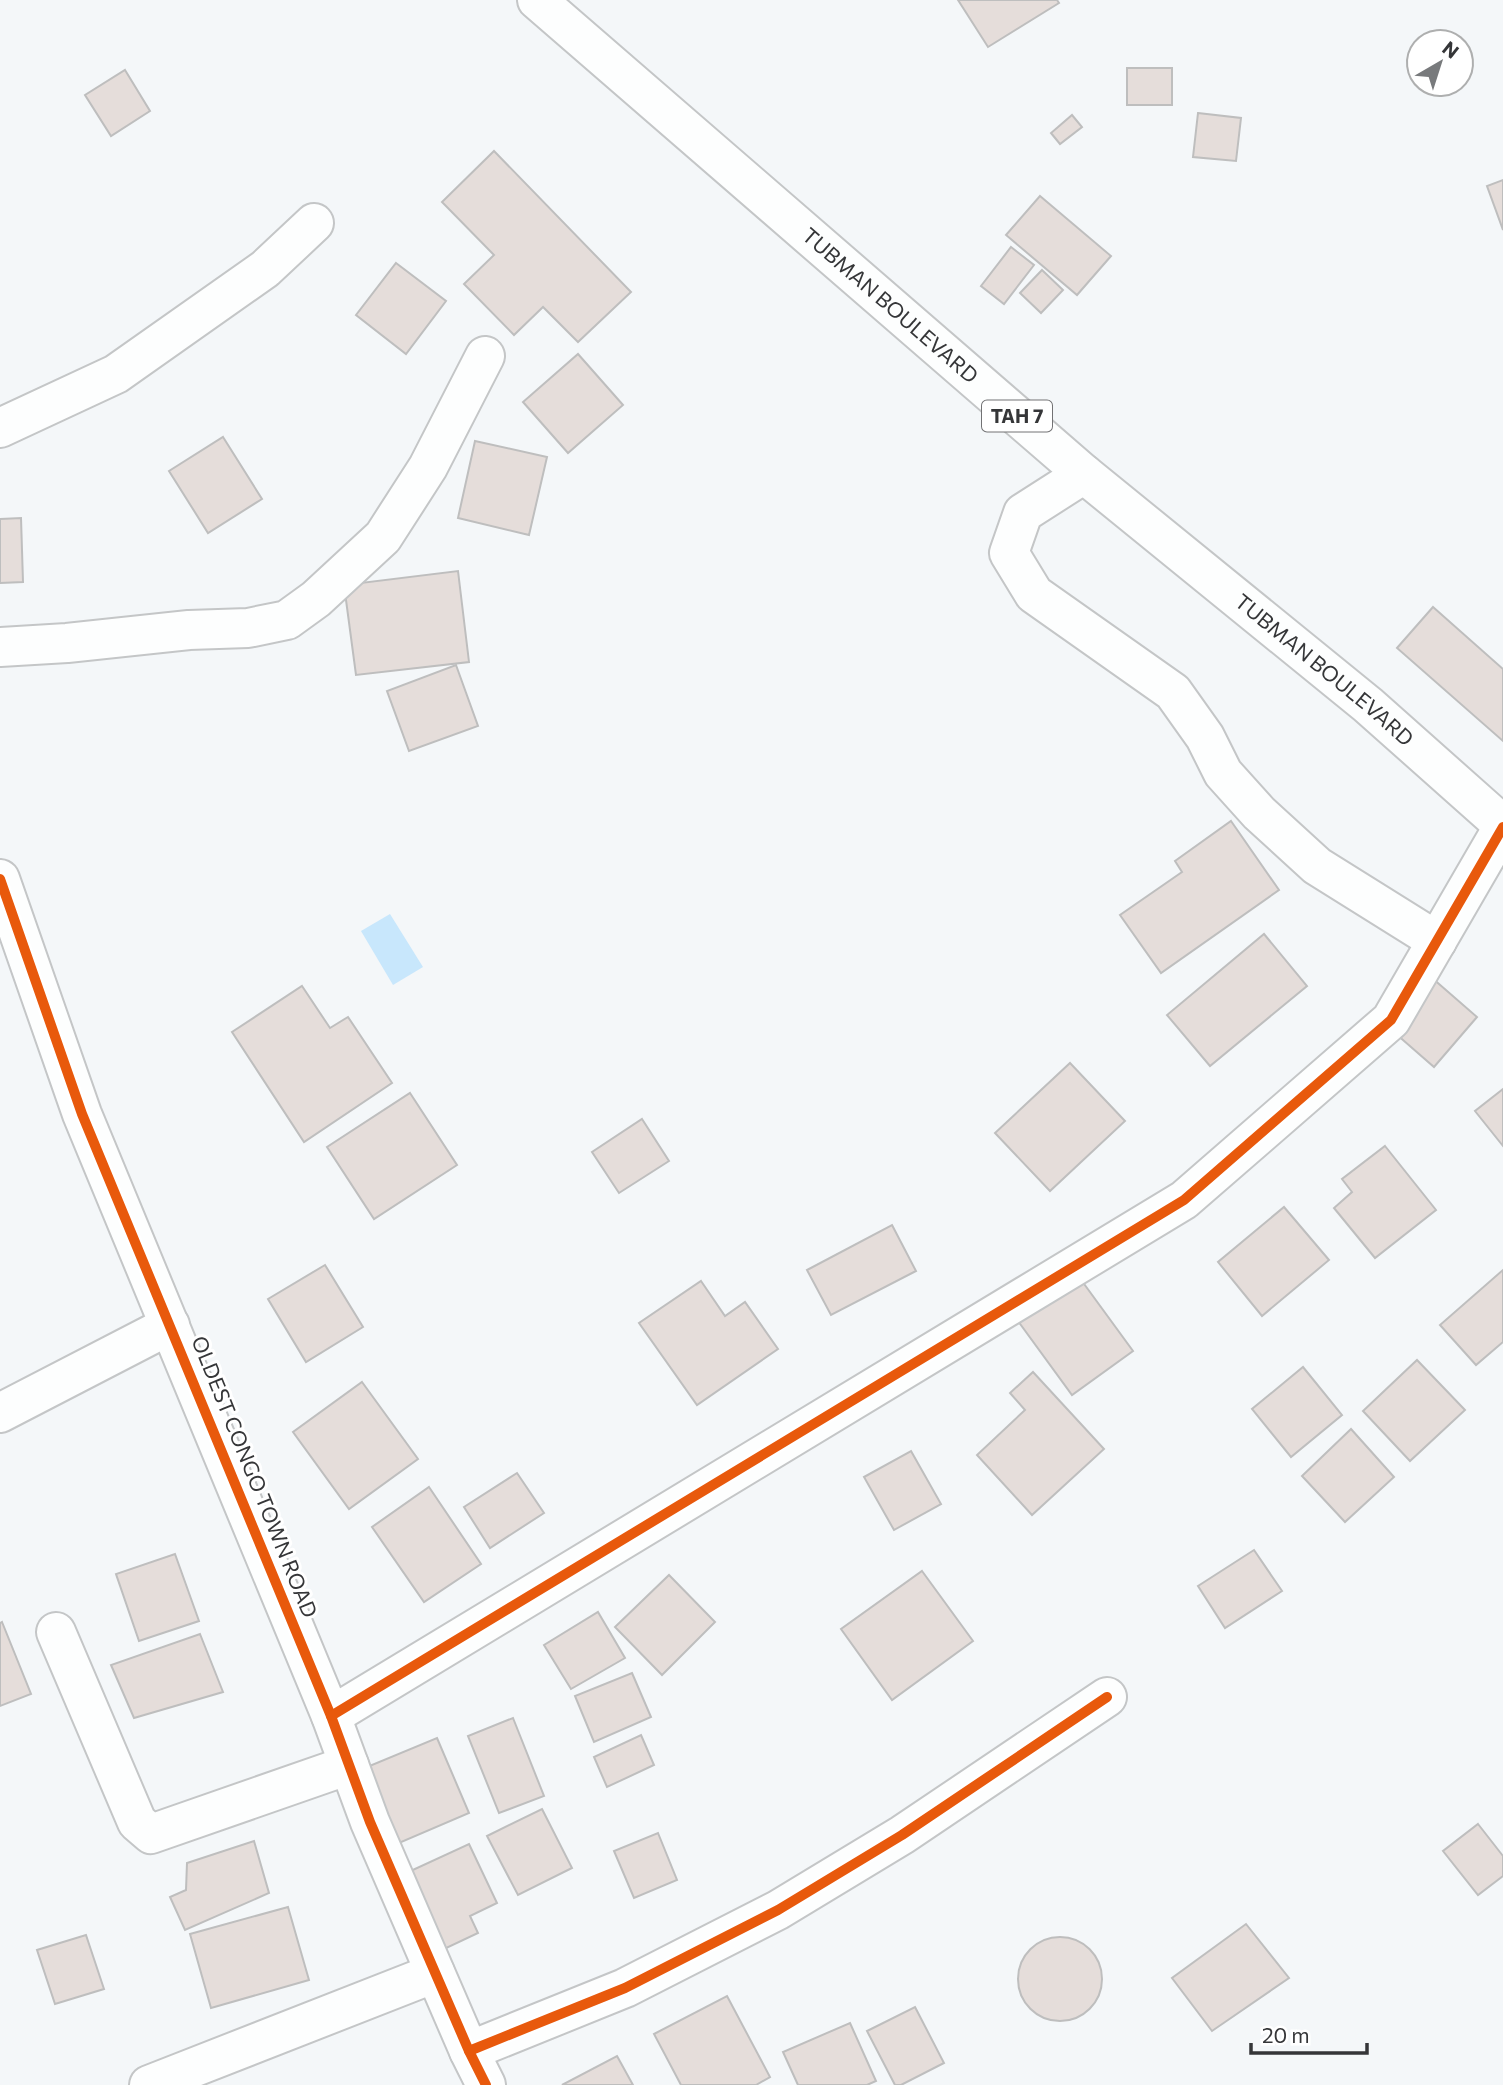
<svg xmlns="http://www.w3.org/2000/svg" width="1503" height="2085" font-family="Commissioner,sans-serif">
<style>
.water{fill:#c8e7fc}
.building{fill:#e5ddda;stroke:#bebebe;stroke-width:2}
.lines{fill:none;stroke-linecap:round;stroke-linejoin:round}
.minor-casing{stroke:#c4c6c7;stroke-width:42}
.highway-casing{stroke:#c4c6c7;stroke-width:42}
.minor{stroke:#fdfefe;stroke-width:38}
.highway{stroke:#fdfefe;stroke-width:38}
.cycleway-casing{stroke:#fff;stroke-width:15}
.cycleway{stroke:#e8590c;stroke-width:10}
.labels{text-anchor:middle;stroke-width:6;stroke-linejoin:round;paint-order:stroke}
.shield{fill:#fff;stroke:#727274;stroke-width:2}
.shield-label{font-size:19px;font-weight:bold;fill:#353638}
.street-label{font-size:21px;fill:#353638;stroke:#fff}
</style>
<rect width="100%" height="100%" fill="#f4f7f9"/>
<polygon class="water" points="390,914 423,967 393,985 361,931"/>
<g class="building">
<polygon points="958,0 1057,0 1059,3 988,47"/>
<rect x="1127" y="68" width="45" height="37"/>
<polygon points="125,70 150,111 111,136 85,95"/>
<polygon points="1198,113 1241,118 1236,161 1193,157"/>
<polygon points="1072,115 1082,127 1060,144 1051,133"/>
<polygon points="494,151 631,292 578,342 543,307 514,335 464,284 494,255 442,202"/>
<polygon points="1503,180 1503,230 1487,186"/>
<polygon points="1040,196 1111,256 1077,295 1006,235"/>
<polygon points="1011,247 1034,265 1004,304 981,286"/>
<polygon points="396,263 446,301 406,354 356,315"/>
<polygon points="1042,270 1063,290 1041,313 1020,293"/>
<polygon points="578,354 623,405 568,453 523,402"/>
<polygon points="223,437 262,499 208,533 169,471"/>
<polygon points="475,441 547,457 529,535 458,518"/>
<polygon points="21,518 23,582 0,583 0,519"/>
<polygon points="458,571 469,662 356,675 344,585"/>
<polygon points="1433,607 1503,669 1503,741 1397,648"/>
<polygon points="456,665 478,726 409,751 387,691"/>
<polygon points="1231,821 1279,890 1161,973 1120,915 1182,872 1175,861"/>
<polygon points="1264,934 1307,986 1210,1066 1167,1015"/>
<polygon points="1431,977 1477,1017 1434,1067 1388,1027"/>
<polygon points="302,986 330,1028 348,1017 392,1083 304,1142 232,1032"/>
<polygon points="1070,1063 1125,1121 1050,1191 995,1133"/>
<polygon points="1503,1089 1503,1146 1475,1111"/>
<polygon points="410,1093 457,1165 374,1219 327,1147"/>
<polygon points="642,1119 669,1161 619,1193 592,1152"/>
<polygon points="1385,1146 1436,1210 1375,1258 1334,1208 1352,1192 1342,1179"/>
<polygon points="1284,1207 1329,1260 1262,1316 1218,1262"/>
<polygon points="892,1225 916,1271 831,1315 807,1270"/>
<polygon points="325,1265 363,1327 306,1362 268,1299"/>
<polygon points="1503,1270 1503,1342 1476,1365 1440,1325"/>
<polygon points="1079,1277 1133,1351 1072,1395 1018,1321"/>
<polygon points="701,1281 725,1316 745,1302 778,1349 697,1405 639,1323"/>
<polygon points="1417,1360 1465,1410 1410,1461 1363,1411"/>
<polygon points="1303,1367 1342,1415 1291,1457 1252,1409"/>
<polygon points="1033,1372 1104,1449 1032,1515 977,1455 1025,1410 1010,1393"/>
<polygon points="362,1382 418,1459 349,1509 293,1432"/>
<polygon points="1351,1429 1394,1477 1345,1522 1302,1476"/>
<polygon points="911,1451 941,1504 894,1530 864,1477"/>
<polygon points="517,1473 544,1513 490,1548 464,1507"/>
<polygon points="429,1487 481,1564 424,1602 372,1527"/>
<polygon points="1254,1550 1282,1591 1225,1628 1198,1586"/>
<polygon points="175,1554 199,1621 139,1641 116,1574"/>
<polygon points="922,1571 973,1641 892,1700 841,1629"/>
<polygon points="669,1575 715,1622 662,1675 615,1627"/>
<polygon points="598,1612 625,1658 571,1689 544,1645"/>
<polygon points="2,1622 31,1694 0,1706 0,1623"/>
<polygon points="200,1634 223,1692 134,1718 111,1665"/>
<polygon points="632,1673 651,1717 594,1742 575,1696"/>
<polygon points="513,1718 544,1796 499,1813 468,1736"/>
<polygon points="641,1735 654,1765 607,1787 594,1757"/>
<polygon points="437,1738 469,1813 399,1843 367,1767"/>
<polygon points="542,1809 572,1868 518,1895 487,1836"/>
<polygon points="1478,1824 1503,1856 1503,1876 1478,1895 1443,1851"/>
<polygon points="658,1833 677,1880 634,1898 614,1851"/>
<polygon points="254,1841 269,1893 185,1930 170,1897 186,1890 187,1863"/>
<polygon points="469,1844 497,1903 470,1916 478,1933 440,1951 404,1874"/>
<polygon points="288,1907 309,1980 211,2008 190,1934"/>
<polygon points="1246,1924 1289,1978 1212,2031 1172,1978"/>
<polygon points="86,1935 104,1989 55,2004 37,1950"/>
<circle cx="1060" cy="1979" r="42"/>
<polygon points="727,1996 770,2077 756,2085 681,2085 654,2034"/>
<polygon points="915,2007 944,2063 901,2085 895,2085 867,2031"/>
<polygon points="850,2023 876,2081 867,2085 798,2085 783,2052"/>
<polygon points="617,2056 633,2085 562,2085"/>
</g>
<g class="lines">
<g class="minor-casing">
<g id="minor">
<polyline points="0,428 116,374 265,269 314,223"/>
<polyline points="1084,474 1023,513 1009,553 1034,594 1173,692 1205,737 1223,773 1259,813 1317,866 1437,941"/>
<polyline points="0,647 67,643 189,630 248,628 287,620 316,599 383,537 428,467 485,356"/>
<polyline points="0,879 82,1114 331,1716 370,1822 469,2051 486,2085"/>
<polyline points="0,1413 170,1325"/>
<polyline points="56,1632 137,1822 151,1834 349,1765"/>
<polyline points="331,1716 1184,1200 1391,1020 1503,827"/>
<polyline points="469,2051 625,1988 778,1910 902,1835 1107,1697"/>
<polyline points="149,2085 435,1973"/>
</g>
</g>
<g class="highway-casing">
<g id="highway">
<path id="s1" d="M537 0 1084 474 1368 705 1503 825"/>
</g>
</g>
<use href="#minor" class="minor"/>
<use href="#highway" class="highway"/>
<g class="cycleway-casing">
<g id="cycleway">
<polyline points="0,879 82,1114 331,1716 370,1822 469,2051 486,2085"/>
<polyline points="331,1716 1184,1200 1391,1020 1503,827"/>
<polyline points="469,2051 625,1988 778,1910 902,1835 1107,1697"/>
</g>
</g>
<use href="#cycleway" class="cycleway"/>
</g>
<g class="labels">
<rect class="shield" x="982" y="400.5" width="70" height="31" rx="5"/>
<g class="shield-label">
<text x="1017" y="423">TAH 7</text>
</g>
<g class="street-label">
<text dy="7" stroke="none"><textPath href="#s1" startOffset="467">TUBMAN BOULEVARD</textPath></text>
<text dy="7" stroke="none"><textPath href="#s1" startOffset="1034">TUBMAN BOULEVARD</textPath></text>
<text transform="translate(254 1477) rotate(68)" y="7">OLDEST CONGO TOWN ROAD</text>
</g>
</g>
<g transform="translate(1440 63) rotate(39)"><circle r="33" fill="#ffffff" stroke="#aeafaf" stroke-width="2"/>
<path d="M0-5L12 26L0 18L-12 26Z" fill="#787a7c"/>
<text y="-10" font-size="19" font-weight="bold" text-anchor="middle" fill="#353638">N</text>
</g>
<path d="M1251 2043v10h116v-10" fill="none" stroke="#353638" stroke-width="3.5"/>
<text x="1262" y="2043" font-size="21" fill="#353638" stroke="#ffffff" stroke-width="5" paint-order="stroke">20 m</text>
</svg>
